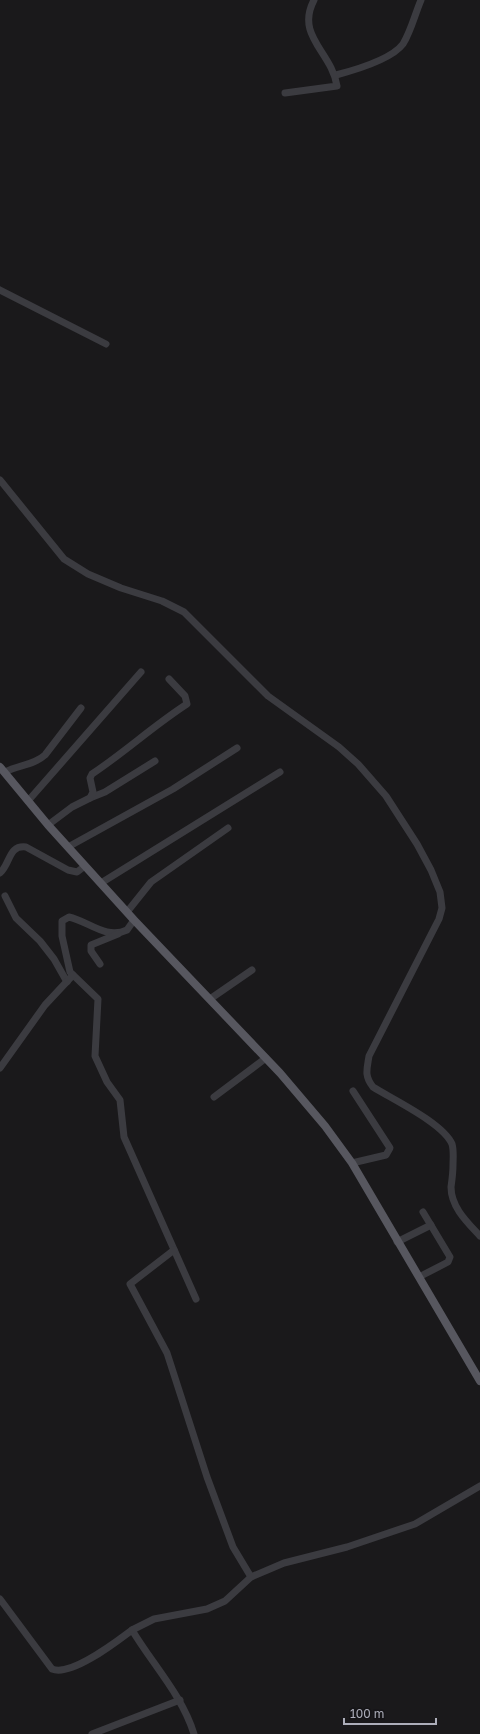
<svg xmlns="http://www.w3.org/2000/svg" width="480" height="1734" font-family="'Golos Text',sans-serif">
<style>
.lines{fill:none;stroke-linecap:round;stroke-linejoin:round}
.minor{stroke:#3b3b40;stroke-width:7}
.major{stroke:#57575f;stroke-width:8}
</style>
<rect width="100%" height="100%" fill="#1a191b"/>
<g class="lines">
<g class="minor">
<path d="M336 75C355 70 391 60 403 44 411 31 415 14 421 0"/>
<path d="M285 93 337 86C332 52 295 36 314 0"/>
<polyline points="0,290 106,344"/>
<path d="M0 480 64 559 88 574 121 588 162 601 184 612 268 696 339 747 358 764 386 796 417 844 431 870 440 892 442 908 439 919 369 1056C367 1069 364 1076 373 1087 392 1099 443 1123 452 1144 454 1151 453 1159 453 1165 453 1173 452 1180 451 1187 451 1207 467 1222 480 1236"/>
<path d="M5 772C18 765 34 765 45 755L81 708"/>
<polyline points="90,798 105,792 155,761"/>
<polyline points="28,801 141,672"/>
<path d="M48 825 72 807 90 798 93 792 90 778 92 774C125 752 153 726 187 704L185 696 169 679"/>
<polyline points="68,847 173,789 237,748"/>
<path d="M0 873C11 863 8 845 26 847L68 870 77 872 85 866"/>
<polyline points="101,883 280,772"/>
<polyline points="5,896 16,918 40,941 54,959 67,982"/>
<polyline points="127,912 151,882 228,828"/>
<path d="M134 920 127 930C106 940 88 921 69 917L62 921V936L70 972 98 999 95 1056 107 1082 120 1100 124 1137 196 1299"/>
<polyline points="100,964 91,951 91,945 118,934"/>
<polyline points="210,999 252,970"/>
<polyline points="0,1068 45,1005 73,975"/>
<polyline points="214,1097 266,1058"/>
<polyline points="352,1163 386,1155 390,1148 353,1091"/>
<polyline points="397,1242 431,1225"/>
<polyline points="174,1250 130,1284 167,1353 207,1477 233,1547 251,1577"/>
<polyline points="419,1277 448,1262 450,1257 423,1212"/>
<path d="M0 1599 52 1669C71 1677 116 1642 132 1630 153 1665 182 1695 194 1734"/>
<polyline points="132,1630 154,1619 207,1609 225,1601 251,1577 284,1563 347,1547 415,1524 480,1486"/>
<polyline points="92,1734 180,1700"/>
</g>
<polyline class="major" points="0,767 48,825 134,920 280,1073 325,1126 352,1163 480,1381"/>
</g>
<path d="M344 1718v6h92v-6" fill="none" stroke="#adaeba" stroke-width="2"/>
<text x="350" y="1718" font-size="12" fill="#adaeba" stroke="#151417" stroke-width="3" paint-order="stroke">100 m</text>
</svg>
